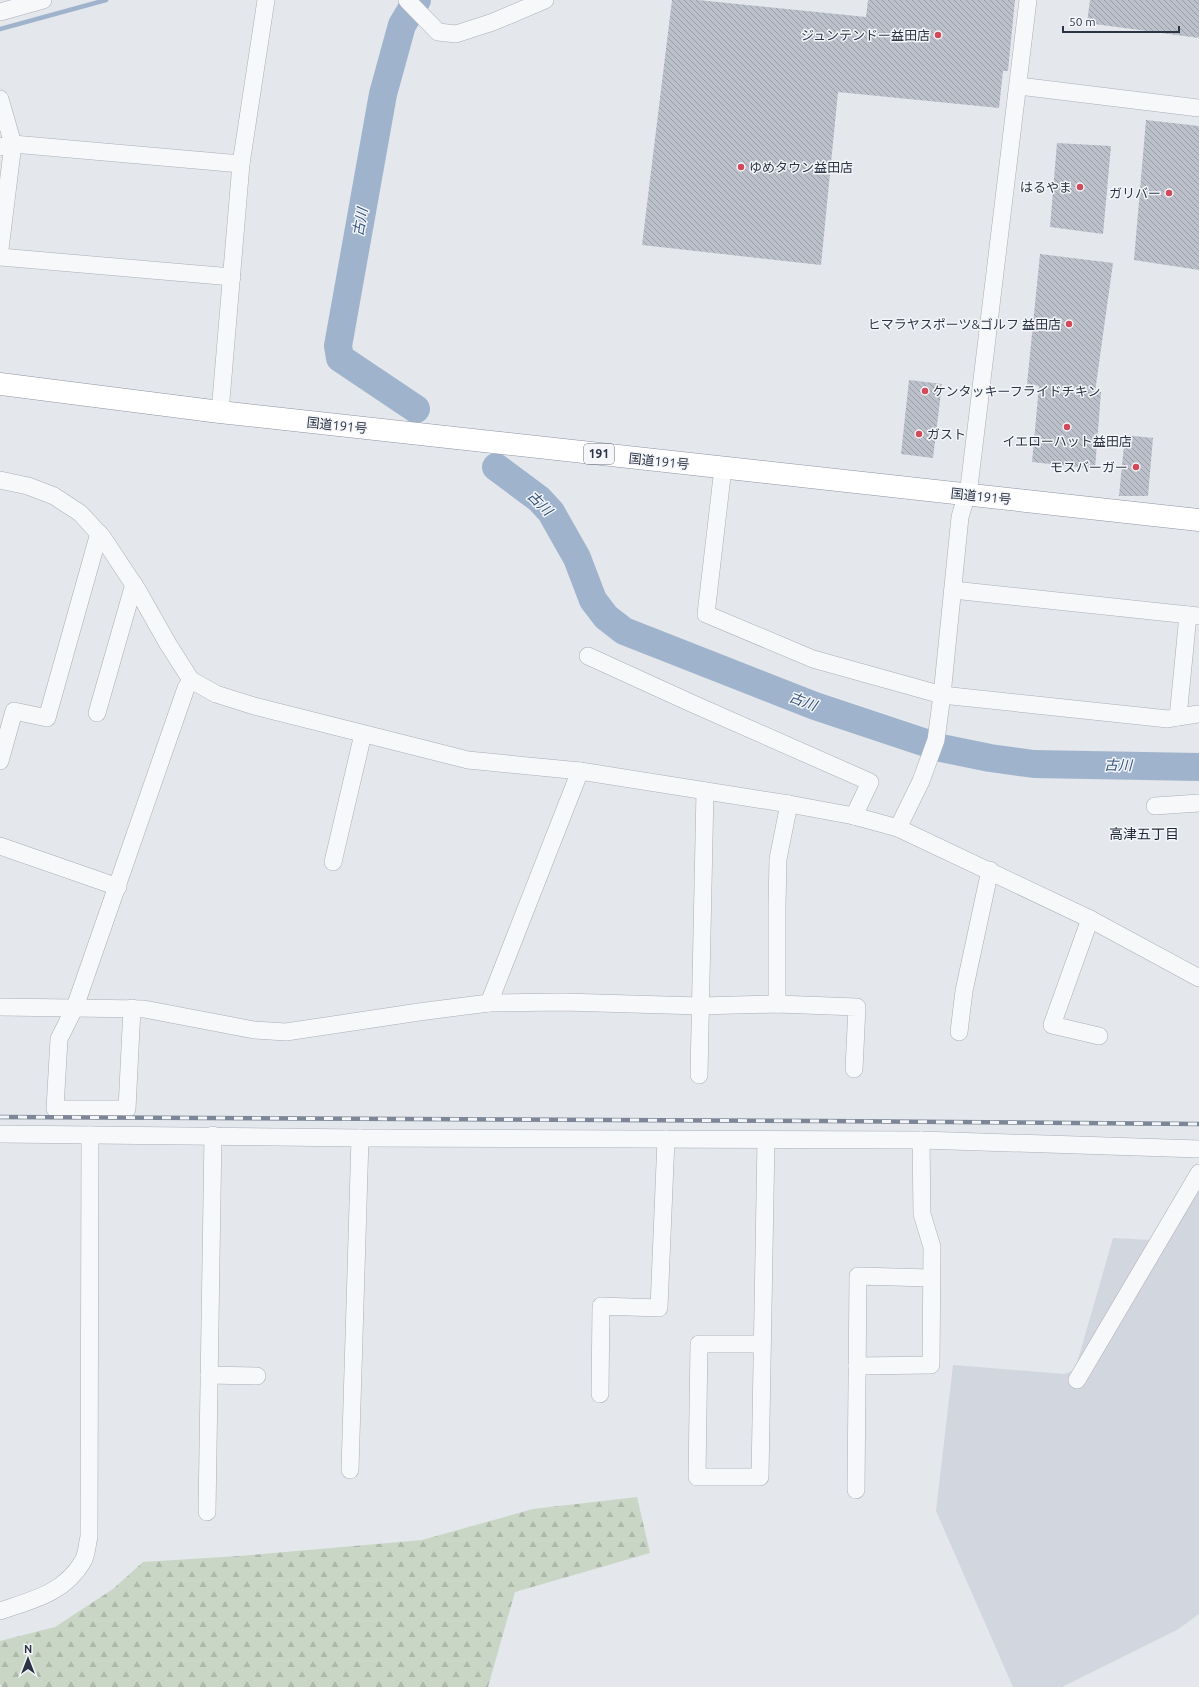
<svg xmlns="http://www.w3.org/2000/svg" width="1199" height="1687" font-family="Ubuntu,'Noto Sans JP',sans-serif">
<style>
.built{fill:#d2d6de}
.forest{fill:url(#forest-firs)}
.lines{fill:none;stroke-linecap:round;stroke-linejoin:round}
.stream{stroke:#9fb4cc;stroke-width:4.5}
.river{stroke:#9fb4cc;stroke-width:28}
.building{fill:url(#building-back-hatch)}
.minor-casing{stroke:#a9aeb7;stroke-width:18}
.highway-casing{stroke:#8b94a3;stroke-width:23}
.minor{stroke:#f7f8fa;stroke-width:17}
.highway{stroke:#fff;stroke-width:22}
.rail-casing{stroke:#7d8696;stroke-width:4.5}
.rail{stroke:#f4f6f9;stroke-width:3;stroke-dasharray:9;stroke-linecap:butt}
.poi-dot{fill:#d1495b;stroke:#f4f6f9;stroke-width:1.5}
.labels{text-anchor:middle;stroke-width:3;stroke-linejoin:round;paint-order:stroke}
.shield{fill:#f4f6f9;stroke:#676e7b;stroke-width:1}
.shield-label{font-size:12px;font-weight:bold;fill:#2b3445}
.poi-label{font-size:13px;fill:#2b3445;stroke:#f4f6f9;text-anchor:end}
.street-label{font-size:13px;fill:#2b3445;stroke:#f4f6f9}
.water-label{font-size:14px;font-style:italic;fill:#34527a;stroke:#f4f6f9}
.neighbourhood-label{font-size:14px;fill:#1d2536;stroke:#f4f6f9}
</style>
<defs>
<pattern id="forest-firs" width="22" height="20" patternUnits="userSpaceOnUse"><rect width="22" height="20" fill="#c9d6c5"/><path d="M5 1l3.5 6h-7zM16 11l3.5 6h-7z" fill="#adb8ab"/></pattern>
<pattern id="building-back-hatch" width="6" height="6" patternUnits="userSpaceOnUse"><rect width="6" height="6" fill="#bbc0ca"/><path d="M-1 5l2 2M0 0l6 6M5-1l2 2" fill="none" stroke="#989da6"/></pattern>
</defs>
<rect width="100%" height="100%" fill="#e4e7ec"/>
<polygon class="built" points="1199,1187 1199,1614 1177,1630 1062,1687 1013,1687 936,1511 953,1365 1064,1374 1075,1370 1113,1238 1151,1240"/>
<polygon class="forest" points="637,1497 650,1553 515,1592 488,1687 2,1687 0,1684 0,1641 55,1627 113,1589 143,1562 239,1556 422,1540 533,1509"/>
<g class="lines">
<polyline class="stream" points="0,29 106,0"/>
<g class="river">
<polyline points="416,409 340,358 338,346 383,94 402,25 417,0"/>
<polyline points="496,467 539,499 551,512 577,558 593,600 606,617 624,631 815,706 941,748 990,758 1034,764 1199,767"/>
</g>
</g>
<g class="building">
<polygon points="672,0 698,0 866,17 868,0 1015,0 1008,71 1003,71 999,108 838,92 821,265 642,245"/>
<polygon points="1090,0 1199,0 1199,38 1087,23"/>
<polygon points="1146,120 1199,126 1199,270 1134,260"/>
<polygon points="1057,143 1111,146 1103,234 1050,227"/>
<polygon points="1040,254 1113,263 1095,392 1101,392 1095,469 1032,462 1039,386 1027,384"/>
<polygon points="909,380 942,384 933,458 901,454"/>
<polygon points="1125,435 1153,438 1148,496 1119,496"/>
</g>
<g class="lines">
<g class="minor-casing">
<g id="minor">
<polyline points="407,0 438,32 456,34 493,22 545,0"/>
<polyline points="0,12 43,0"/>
<polyline points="1019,86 1199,108"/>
<polyline points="0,99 13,144 0,249"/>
<polyline points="0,147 13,144 241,164"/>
<polyline points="0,257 232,277"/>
<polyline points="220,412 241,164 266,0"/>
<polyline points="723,468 706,614 813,659 942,695 1168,719 1178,717 1188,615"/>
<polyline points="0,480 28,486 54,496 80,513 103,538 138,591 168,644 191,680 216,694 254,706 468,760 580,771 789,804 854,816 898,828 1090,919 1199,978"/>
<polyline points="953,590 1199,616"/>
<polyline points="588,656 691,703 870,782 854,816"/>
<polyline points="97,713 134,584"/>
<polyline points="1178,717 1199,714"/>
<polyline points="0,761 14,711 47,718 99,533"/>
<polyline points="1155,806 1199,803"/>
<polyline points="898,828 921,781 936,740 942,695 960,517 969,487 1028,0"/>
<polyline points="0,846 118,887"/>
<polyline points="333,862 363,734"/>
<polyline points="1090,919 1052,1025 1099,1036"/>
<polyline points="489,1003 580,771"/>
<polyline points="777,1004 777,905 778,859 789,804"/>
<polyline points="0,1007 144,1009 254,1030 286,1032 419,1012 489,1003 563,1002 700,1006 777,1004 857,1007 854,1069"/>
<polyline points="132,1008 127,1109 55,1109 59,1039 75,1007 186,688 191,680"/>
<polyline points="959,1032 964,991 990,870"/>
<polyline points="699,1075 705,791"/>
<polyline points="0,1134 360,1138 921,1140 1199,1149"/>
<polyline points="762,1344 699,1344 697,1477 760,1477 766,1140"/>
<polyline points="857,1366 931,1365 932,1247 922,1214 921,1140"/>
<polyline points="209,1375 257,1376"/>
<polyline points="1077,1380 1199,1173"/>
<polyline points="600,1394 601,1306 659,1308 666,1139"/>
<polyline points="350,1470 360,1138"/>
<polyline points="856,1490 858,1276 930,1278"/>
<polyline points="207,1512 213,1135"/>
<path d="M0 1611C32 1600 65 1593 83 1561 87 1554 87 1544 89 1537L90 1135"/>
</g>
</g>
<g class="highway-casing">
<polyline id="highway" points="0,384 220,412 1199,520"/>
</g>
<use href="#minor" class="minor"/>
<use href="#highway" class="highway"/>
<g class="rail-casing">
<polyline id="rail" points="0,1117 820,1121 1199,1124"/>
</g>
<use href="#rail" class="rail"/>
</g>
<g class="poi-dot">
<circle cx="938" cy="35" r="4"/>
<circle cx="741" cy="167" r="4"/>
<circle cx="1080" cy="187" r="4"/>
<circle cx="1169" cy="193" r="4"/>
<circle cx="1069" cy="324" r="4"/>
<circle cx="925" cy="391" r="4"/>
<circle cx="1067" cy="427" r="4"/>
<circle cx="919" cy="434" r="4"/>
<circle cx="1136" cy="467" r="4"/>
</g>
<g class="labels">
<rect class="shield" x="584" y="444" width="30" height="20" rx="3"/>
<g class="shield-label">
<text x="599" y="458">191</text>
</g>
<g class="poi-label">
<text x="930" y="40">ジュンテンドー益田店</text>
<text x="749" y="172" text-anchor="start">ゆめタウン益田店</text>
<text x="1072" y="192">はるやま</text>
<text x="1161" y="198">ガリバー</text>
<text x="1061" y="329">ヒマラヤスポーツ&amp;ゴルフ 益田店</text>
<text x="933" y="396" text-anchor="start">ケンタッキーフライドチキン</text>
<text x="927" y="439" text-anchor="start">ガスト</text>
<text x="1067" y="446" text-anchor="middle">イエローハット益田店</text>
<text x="1128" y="472">モスバーガー</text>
</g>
<g class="street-label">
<text transform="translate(337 425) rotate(6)" y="5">国道191号</text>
<text transform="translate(659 461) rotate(6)" y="5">国道191号</text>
<text transform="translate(981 496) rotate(6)" y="5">国道191号</text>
</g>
<g class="water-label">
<text transform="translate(360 222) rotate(-80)" y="5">古川</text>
<text transform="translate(540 503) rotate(45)" y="5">古川</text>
<text transform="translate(803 701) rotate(21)" y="5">古川</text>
<text transform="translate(1118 765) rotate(1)" y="5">古川</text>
</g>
<g class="neighbourhood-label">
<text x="1144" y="839">高津五丁目</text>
</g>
</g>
<g transform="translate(28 1659)" stroke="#f4f6f9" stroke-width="3" paint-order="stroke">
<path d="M0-3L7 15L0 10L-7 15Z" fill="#2b3445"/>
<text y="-6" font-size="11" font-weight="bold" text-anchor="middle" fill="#2b3445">N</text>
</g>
<path d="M1063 26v6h116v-6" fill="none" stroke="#2b3445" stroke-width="2"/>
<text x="1069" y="26" font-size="12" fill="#2b3445" stroke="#f4f6f9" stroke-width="3" paint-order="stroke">50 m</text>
</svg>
